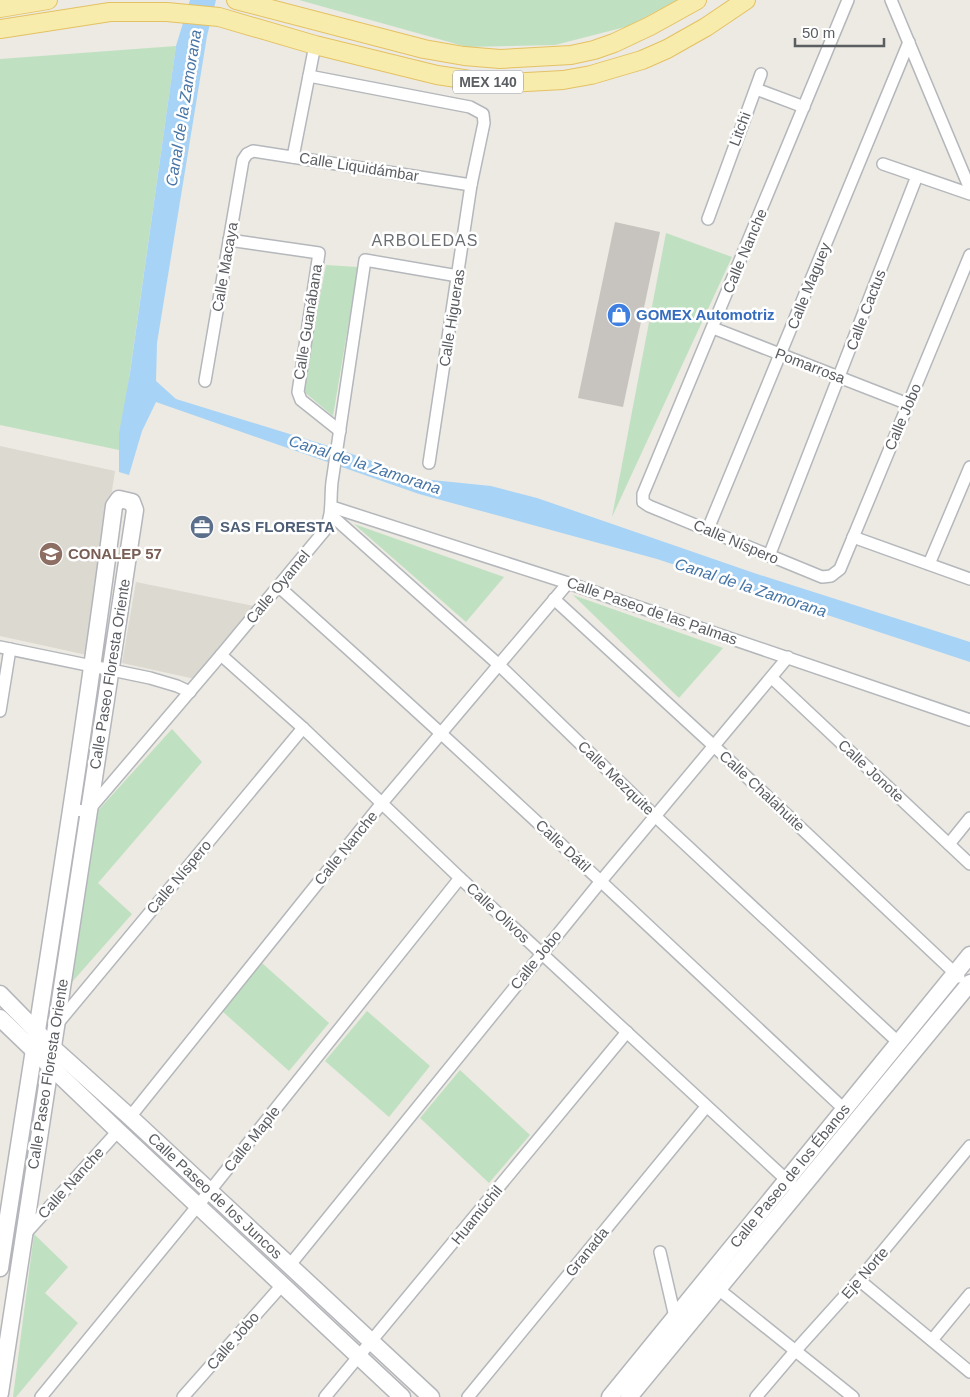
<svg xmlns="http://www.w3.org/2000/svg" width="970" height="1397" font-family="Arial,sans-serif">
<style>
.education{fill:#dbd9d0}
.green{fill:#c0e1c1}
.water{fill:#a7d3f7}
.building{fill:#c7c4bf}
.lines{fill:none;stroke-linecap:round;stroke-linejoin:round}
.street-casing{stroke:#b4b7bb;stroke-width:14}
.secondary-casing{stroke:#b4b6bb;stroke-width:19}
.primary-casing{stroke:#e4c163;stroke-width:20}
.street{stroke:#fff;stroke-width:11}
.secondary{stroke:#fff;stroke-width:16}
.primary{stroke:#f7ecac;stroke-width:18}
.labels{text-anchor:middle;stroke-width:5;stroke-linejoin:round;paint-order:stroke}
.shield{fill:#fff;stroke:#8c8e90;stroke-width:1}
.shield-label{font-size:14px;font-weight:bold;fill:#5a5d61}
.street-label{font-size:15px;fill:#5a5d61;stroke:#fff}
.shop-label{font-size:15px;font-weight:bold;fill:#366cbe;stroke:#fff;text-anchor:start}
.service-label{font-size:15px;font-weight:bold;fill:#4e5e75;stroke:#fff;text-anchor:start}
.education-label{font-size:15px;font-weight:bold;fill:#785e54;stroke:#fff;text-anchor:start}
.water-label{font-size:16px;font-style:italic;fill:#4675a6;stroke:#fff}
.neighbourhood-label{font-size:16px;letter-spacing:1px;fill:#6b6f73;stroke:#fff}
</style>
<rect width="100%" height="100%" fill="#eceae2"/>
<g class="education">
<polygon points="0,446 115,471 87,655 0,636"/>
<polygon points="136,582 254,606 195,679 122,663"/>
</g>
<g class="green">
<polygon points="299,0 677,0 629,26 555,45 467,47"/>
<polygon points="176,46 119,450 0,425 0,59"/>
<polygon points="666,233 732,257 612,517"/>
<polygon points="326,265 358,267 333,416 302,390"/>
<polygon points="354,524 504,577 466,622"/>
<polygon points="573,595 723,648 679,698"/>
<polygon points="172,729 202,762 98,883 132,914 65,990 94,815"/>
<polygon points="262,963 329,1023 289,1071 222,1011"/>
<polygon points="367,1011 430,1066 389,1117 325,1061"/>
<polygon points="460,1070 530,1135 489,1183 420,1118"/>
<polygon points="34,1234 68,1267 45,1293 78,1323 16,1397 13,1397"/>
</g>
<polygon class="water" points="190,0 216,0 207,36 157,343 156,381 176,399 335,448 422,479 491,486 537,498 754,573 970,642 970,662 657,559 419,494 156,402 142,431 129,475 119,472 119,433 130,373 176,46"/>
<polygon class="building" points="615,222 660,232 623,407 578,398"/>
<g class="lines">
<g class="street-casing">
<g id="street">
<polyline points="848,0 643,494 643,502 649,506 822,577 831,576 840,569 970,255"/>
<polyline points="891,0 970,189"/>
<polyline points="309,76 470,107 483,114 484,123 471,185 429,463"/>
<polyline points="756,89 804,107"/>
<polyline points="293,157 315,45"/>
<polyline points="883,164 970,194"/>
<polyline points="708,219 761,74"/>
<polyline points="229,240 319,253 298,392 301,400 340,431"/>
<polyline points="713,328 908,404"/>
<polyline points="205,381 243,160 247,154 253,151 471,185"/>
<polyline points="332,507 568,583 970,720"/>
<polyline points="331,515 499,665 655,816 899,1043"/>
<polyline points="708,529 909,42"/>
<polyline points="853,537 970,579"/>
<polyline points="769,556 917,176"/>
<polyline points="929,564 970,467"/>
<path d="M279 587C470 757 657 934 844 1109"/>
<polyline points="554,599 715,747 959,977"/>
<polyline points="0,647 150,678 177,686 190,692"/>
<polyline points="221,655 303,728 460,878 791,1184"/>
<polyline points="772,678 970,864"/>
<polyline points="0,711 10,649"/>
<path d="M72 810 88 811 221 655 325 530C333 514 330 499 332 482L365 260 458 276"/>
<polyline points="949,844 970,818"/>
<polyline points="58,1023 303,728"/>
<polyline points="130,1117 382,803 568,583"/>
<polyline points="25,1234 118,1131"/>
<polyline points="660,1252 675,1317"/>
<polyline points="289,1266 601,881 788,657"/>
<polyline points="859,1280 970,1372"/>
<polyline points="717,1288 853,1397"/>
<polyline points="932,1340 970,1294"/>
<polyline points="41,1397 209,1192 460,878"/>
<polyline points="183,1397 283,1284"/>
<polyline points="325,1397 627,1032"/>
<polyline points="468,1397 706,1107"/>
<polyline points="756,1397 796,1350 859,1280 970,1146"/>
</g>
</g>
<g class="secondary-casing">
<g id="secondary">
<path id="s1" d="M0 994 52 1047 130 1117 431 1397"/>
<polyline points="0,1018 118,1131 402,1397"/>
<path d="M0 1268C39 1014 81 761 114 506L119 499 132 502 135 510 0 1393"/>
<path id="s2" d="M610 1397 970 955"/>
<polyline points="629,1397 970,983"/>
</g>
</g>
<g class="primary-casing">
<g id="primary">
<polyline points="236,0 424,49 464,56 500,59 571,55 594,50 614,43 650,26 697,0"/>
<polyline points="0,8 48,0"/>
<polyline points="0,29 110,12 167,12 219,17 315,45 437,75 470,80 508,83 563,80 591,75 642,60 667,49 706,27 746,0"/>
</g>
</g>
<use href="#street" class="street"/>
<use href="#secondary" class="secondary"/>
<use href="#primary" class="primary"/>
</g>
<defs>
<g id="shop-disc" transform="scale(1.25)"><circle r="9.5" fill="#3f7fe0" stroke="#fff"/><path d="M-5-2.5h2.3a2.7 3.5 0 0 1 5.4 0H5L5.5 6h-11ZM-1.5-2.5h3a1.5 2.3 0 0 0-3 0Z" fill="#fff"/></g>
<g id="office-disc" transform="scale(1.25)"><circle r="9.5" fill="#5c6f8a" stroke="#fff"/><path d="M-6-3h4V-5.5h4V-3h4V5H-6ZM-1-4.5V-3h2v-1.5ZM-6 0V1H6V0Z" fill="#fff"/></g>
<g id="school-disc" transform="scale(1.25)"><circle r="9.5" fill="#8d6e63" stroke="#fff"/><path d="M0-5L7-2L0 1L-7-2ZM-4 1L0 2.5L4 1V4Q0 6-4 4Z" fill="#fff"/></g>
</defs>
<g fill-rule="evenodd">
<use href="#shop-disc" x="619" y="315"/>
<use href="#office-disc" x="202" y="527"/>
<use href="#school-disc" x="51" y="554"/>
</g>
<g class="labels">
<rect class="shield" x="453" y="70.5" width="70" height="23" rx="4"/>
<g class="shield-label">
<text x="488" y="87">MEX 140</text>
</g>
<g class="street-label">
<text transform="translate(740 129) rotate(-69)" y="5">Litchi</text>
<text transform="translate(359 167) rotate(9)" y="5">Calle Liquidámbar</text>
<text transform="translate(745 251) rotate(-67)" y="5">Calle Nanche</text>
<text transform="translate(225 267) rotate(-80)" y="5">Calle Macaya</text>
<text transform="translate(809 286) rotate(-68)" y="5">Calle Maguey</text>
<text transform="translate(866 310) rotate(-69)" y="5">Calle Cactus</text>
<text transform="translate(452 318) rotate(-81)" y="5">Calle Higueras</text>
<text transform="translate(308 322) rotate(-81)" y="5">Calle Guanábana</text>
<text transform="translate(810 366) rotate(21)" y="5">Pomarrosa</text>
<text transform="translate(903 417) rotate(-67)" y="5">Calle Jobo</text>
<text transform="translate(736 542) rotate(23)" y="5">Calle Níspero</text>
<text transform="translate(278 587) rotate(-50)" y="5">Calle Oyamel</text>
<text transform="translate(652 611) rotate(19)" y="5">Calle Paseo de las Palmas</text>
<text transform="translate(110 674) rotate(-81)" y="5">Calle Paseo Floresta Oriente</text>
<text transform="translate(871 771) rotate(43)" y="5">Calle Jonote</text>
<text transform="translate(616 778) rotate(44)" y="5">Calle Mezquite</text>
<text transform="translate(762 791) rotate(43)" y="5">Calle Chalahuite</text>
<text transform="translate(563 846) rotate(43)" y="5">Calle Dátil</text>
<text transform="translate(346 848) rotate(-51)" y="5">Calle Nanche</text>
<text transform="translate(179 877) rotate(-50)" y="5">Calle Níspero</text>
<text transform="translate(498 913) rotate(43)" y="5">Calle Olivos</text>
<text transform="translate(536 960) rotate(-51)" y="5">Calle Jobo</text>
<text transform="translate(48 1074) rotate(-81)" y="5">Calle Paseo Floresta Oriente</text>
<text transform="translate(252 1139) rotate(-51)" y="5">Calle Maple</text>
<text dy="5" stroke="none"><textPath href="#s2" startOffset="285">Calle Paseo de los Ébanos</textPath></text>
<text transform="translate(71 1183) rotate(-48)" y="5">Calle Nanche</text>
<text dy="5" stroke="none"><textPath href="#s1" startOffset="295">Calle Paseo de los Juncos</textPath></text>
<text transform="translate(477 1215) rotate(-51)" y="5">Huamúchil</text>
<text transform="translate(587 1252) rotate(-51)" y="5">Granada</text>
<text transform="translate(865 1273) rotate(-49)" y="5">Eje Norte</text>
<text transform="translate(233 1341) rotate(-49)" y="5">Calle Jobo</text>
</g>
<g class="shop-label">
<text x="636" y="320">GOMEX Automotriz</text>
</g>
<g class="service-label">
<text x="220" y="532">SAS FLORESTA</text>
</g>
<g class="education-label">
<text x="68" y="559">CONALEP 57</text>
</g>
<g class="water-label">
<text transform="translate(183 108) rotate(-81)" y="6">Canal de la Zamorana</text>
<text transform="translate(365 464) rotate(18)" y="6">Canal de la Zamorana</text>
<text transform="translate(751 587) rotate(18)" y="6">Canal de la Zamorana</text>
</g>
<g class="neighbourhood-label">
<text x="425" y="246">ARBOLEDAS</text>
</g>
</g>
<path d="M795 38v8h89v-8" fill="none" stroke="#5a5d61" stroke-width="2.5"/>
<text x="802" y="38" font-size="15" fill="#5a5d61" stroke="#ffffff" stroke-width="4" paint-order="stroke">50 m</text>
</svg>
